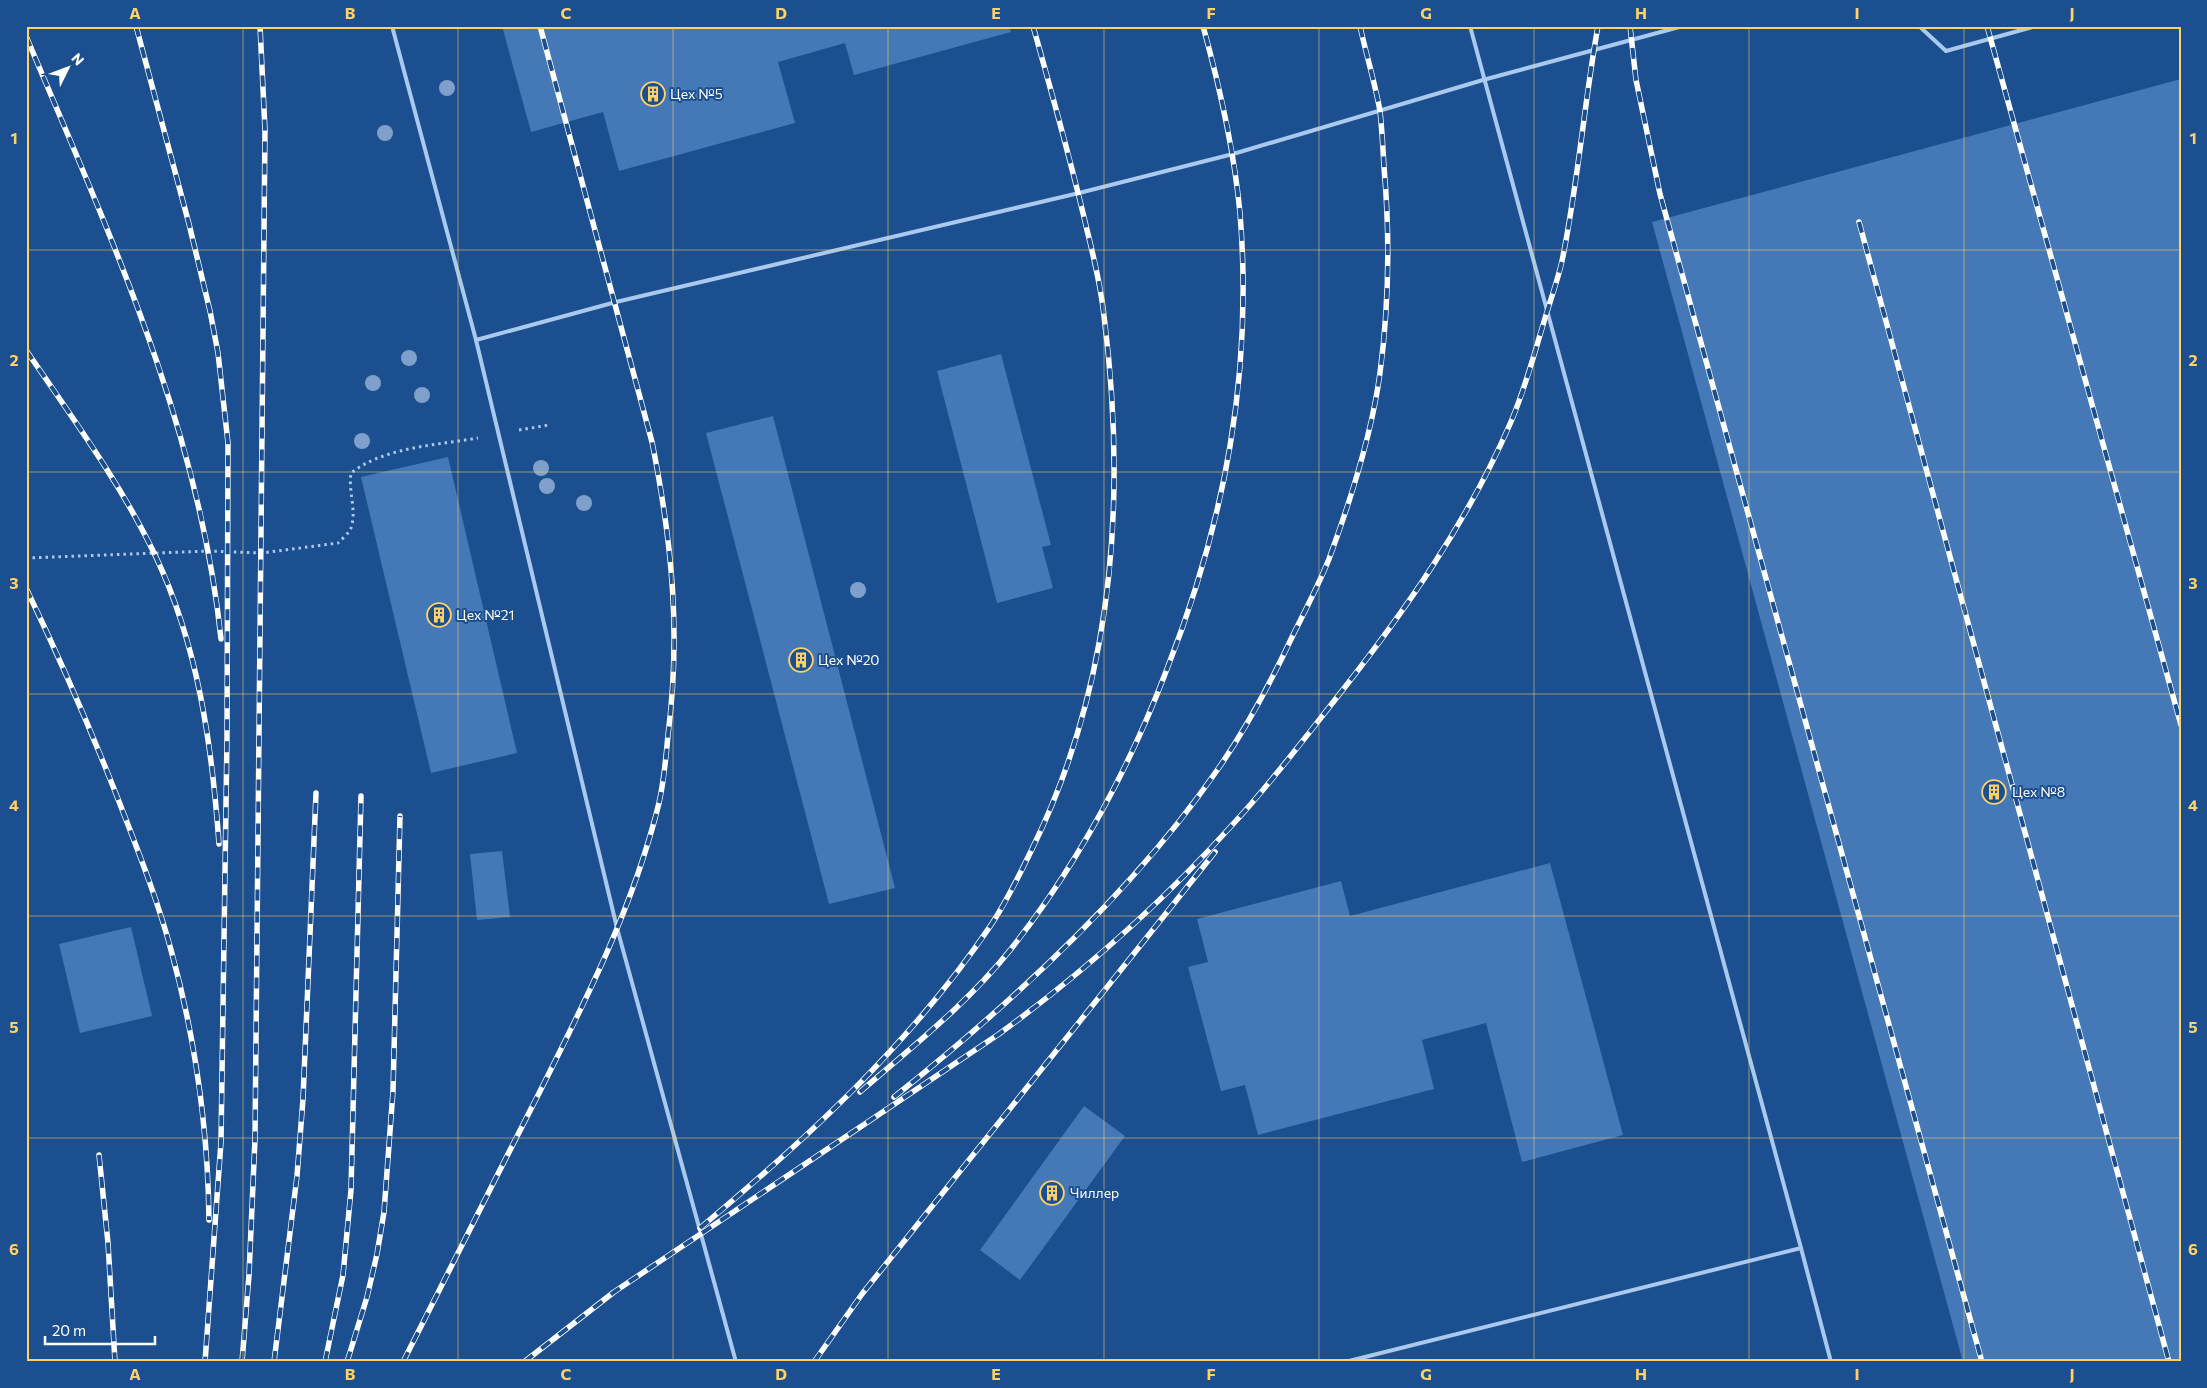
<svg xmlns="http://www.w3.org/2000/svg" width="2207" height="1388" font-family="Commissioner,sans-serif">
<style>
.building{fill:#4478b7}
.lines{fill:none;stroke-linecap:round;stroke-linejoin:round}
.path{stroke:#a9c9ee;stroke-width:3;stroke-dasharray:2.5 4;stroke-linecap:butt}
.lane{stroke:#a9c9ee;stroke-width:4}
.rail-casing{stroke:#fff;stroke-width:5.5}
.rail{stroke:#1b4f8f;stroke-width:4;stroke-dasharray:11;stroke-linecap:butt}
.tree{fill:#7ea0ca}
.grid{fill:none;stroke:#ffd166;stroke-width:1;stroke-opacity:0.55}
.labels{text-anchor:middle;stroke-width:4;stroke-linejoin:round;paint-order:stroke}
.poi-label{font-size:14px;fill:#fff;stroke:#1b4f8f;text-anchor:start}
.neatline{fill:none;stroke:#ffd166;stroke-width:2}
.grid-label{font-size:16px;text-anchor:middle;font-weight:bold;fill:#ffd166}
</style>
<rect width="100%" height="100%" fill="#1b4f8f"/>
<g class="building">
<polygon points="502,26 1009,26 1011,32 854,75 845,43 778,62 795,123 619,171 603,112 531,132"/>
<polygon points="2181,79 2181,1362 1963,1362 1652,222"/>
<polygon points="1001,354 1051,545 1042,547 1053,588 997,603 937,371"/>
<polygon points="773,416 895,888 829,904 706,433"/>
<polygon points="448,457 517,753 431,773 361,477"/>
<polygon points="502,851 510,917 477,920 470,854"/>
<polygon points="1550,863 1623,1135 1522,1162 1486,1023 1422,1040 1434,1089 1258,1135 1245,1085 1221,1091 1188,967 1208,962 1197,919 1341,881 1350,916"/>
<polygon points="131,927 152,1016 80,1033 59,944"/>
<polygon points="1084,1106 1125,1136 1020,1280 980,1250"/>
</g>
<g class="lines">
<g class="path">
<polyline points="519,430 549,425"/>
<path d="M26 558 208 551 262 553 338 543C342 539 349 533 351 528 357 511 348 491 351 473 384 447 438 445 478 438"/>
</g>
<g class="lane">
<polyline points="392,26 476,340 617,928 736,1362"/>
<polyline points="1919,26 1946,51 2036,26"/>
<polyline points="476,340 616,302 1079,193 1233,154 1483,80 1683,26"/>
<polyline points="1801,1248 1831,1362"/>
<polyline points="1345,1362 1801,1248 1470,26"/>
</g>
<g class="rail-casing">
<g id="rail">
<polyline points="136,26 189,224 210,311 218,353 228,443 227,737 221,1142 205,1362"/>
<polyline points="1630,26 1636,80 1660,194 1982,1362"/>
<polyline points="1987,26 2181,725"/>
<path d="M26 36C108 231 199 426 221 639"/>
<polyline points="1859,222 2169,1362"/>
<path d="M26 350C71 416 120 482 155 555 198 645 212 745 219 844"/>
<path d="M26 588C62 663 95 739 125 817 142 861 159 905 171 950 195 1037 208 1130 209 1220"/>
<path d="M860 1092C912 1047 968 1003 1011 949 1078 864 1129 769 1167 669 1225 521 1253 373 1240 213 1234 149 1220 88 1203 26"/>
<path d="M894 1097C1012 1003 1133 892 1218 769 1248 726 1272 680 1294 633 1306 609 1319 584 1329 559 1350 502 1372 433 1380 373 1389 305 1390 236 1384 167 1383 149 1382 130 1380 111 1375 83 1366 54 1360 26"/>
<polyline points="99,1155 108,1243 115,1362"/>
<path d="M700 1228C808 1138 912 1042 991 925 1007 901 1020 874 1033 847 1114 681 1127 498 1104 316 1101 287 1094 258 1087 230 1071 161 1052 94 1033 26"/>
<polyline points="242,1362 249,1275 255,1139 265,130 260,26"/>
<polyline points="274,1362 297,1176 303,1099 316,793"/>
<polyline points="325,1362 343,1275 351,1190 361,796"/>
<polyline points="347,1362 367,1297 377,1254 384,1212 393,1091 400,816"/>
<path d="M403 1362C447 1275 490 1189 534 1103 583 1006 633 909 659 803 664 781 666 758 668 735 681 633 672 542 652 442L540 26"/>
<path d="M524 1362 614 1292 999 1034C1084 972 1163 902 1234 823 1271 783 1304 739 1338 696 1405 611 1467 523 1510 424 1524 392 1533 358 1543 325 1549 304 1557 283 1562 261 1578 184 1584 104 1598 26"/>
<polyline points="814,1362 862,1294 1215,852"/>
</g>
</g>
<use href="#rail" class="rail"/>
</g>
<g class="tree">
<circle cx="447" cy="88" r="8"/>
<circle cx="385" cy="133" r="8"/>
<circle cx="409" cy="358" r="8"/>
<circle cx="373" cy="383" r="8"/>
<circle cx="422" cy="395" r="8"/>
<circle cx="362" cy="441" r="8"/>
<circle cx="541" cy="468" r="8"/>
<circle cx="547" cy="486" r="8"/>
<circle cx="584" cy="503" r="8"/>
<circle cx="858" cy="590" r="8"/>
</g>
<path class="grid" d="M243 26V1362M458 26V1362M673 26V1362M888 26V1362M1104 26V1362M1319 26V1362M1534 26V1362M1749 26V1362M1964 26V1362M26 250H2181M26 472H2181M26 694H2181M26 916H2181M26 1138H2181"/>
<defs>
<g id="building-ring" transform="scale(1.25)"><circle r="9.5" fill="#1b4f8f" stroke="#ffd166" stroke-width="1.5"/><path d="M-4-6H4V6H1V3H-1V6H-4ZM-2.5-4.3h1.7v1.8h-1.7ZM.8-4.3h1.7v1.8H.8ZM-2.5-1h1.7V.8h-1.7ZM.8-1h1.7V.8H.8Z" fill="#ffd166"/></g>
</defs>
<g fill-rule="evenodd">
<use href="#building-ring" x="653" y="94"/>
<use href="#building-ring" x="439" y="615"/>
<use href="#building-ring" x="801" y="660"/>
<use href="#building-ring" x="1994" y="792"/>
<use href="#building-ring" x="1052" y="1193"/>
</g>
<g class="labels">
<g class="poi-label">
<text x="670" y="99">Цех №5</text>
<text x="456" y="620">Цех №21</text>
<text x="818" y="665">Цех №20</text>
<text x="2012" y="797">Цех №8</text>
<text x="1070" y="1198">Чиллер</text>
</g>
</g>
<rect width="2207" height="1388" fill="none" stroke="#1b4f8f" stroke-width="55"/>
<g transform="translate(68 68) rotate(48)" stroke="#1b4f8f" stroke-width="4" paint-order="stroke">
<path d="M0-4L9 19L0 12L-9 19Z" fill="#ffffff"/>
<text y="-8" font-size="14" font-weight="bold" text-anchor="middle" fill="#ffffff">N</text>
</g>
<path d="M45 1336v8h110v-8" fill="none" stroke="#ffffff" stroke-width="2.5"/>
<text x="52" y="1336" font-size="15" fill="#ffffff" stroke="#1b4f8f" stroke-width="4" paint-order="stroke">20 m</text>
<rect x="28" y="28" width="2152" height="1332" class="neatline"/>
<g class="grid-label">
<text x="135" y="19">A</text>
<text x="350" y="19">B</text>
<text x="566" y="19">C</text>
<text x="781" y="19">D</text>
<text x="996" y="19">E</text>
<text x="1211" y="19">F</text>
<text x="1426" y="19">G</text>
<text x="1641" y="19">H</text>
<text x="1857" y="19">I</text>
<text x="2072" y="19">J</text>
<text x="14" y="144">1</text>
<text x="2193" y="144">1</text>
<text x="14" y="366">2</text>
<text x="2193" y="366">2</text>
<text x="14" y="589">3</text>
<text x="2193" y="589">3</text>
<text x="14" y="811">4</text>
<text x="2193" y="811">4</text>
<text x="14" y="1033">5</text>
<text x="2193" y="1033">5</text>
<text x="14" y="1255">6</text>
<text x="2193" y="1255">6</text>
<text x="135" y="1380">A</text>
<text x="350" y="1380">B</text>
<text x="566" y="1380">C</text>
<text x="781" y="1380">D</text>
<text x="996" y="1380">E</text>
<text x="1211" y="1380">F</text>
<text x="1426" y="1380">G</text>
<text x="1641" y="1380">H</text>
<text x="1857" y="1380">I</text>
<text x="2072" y="1380">J</text>
</g>
</svg>
